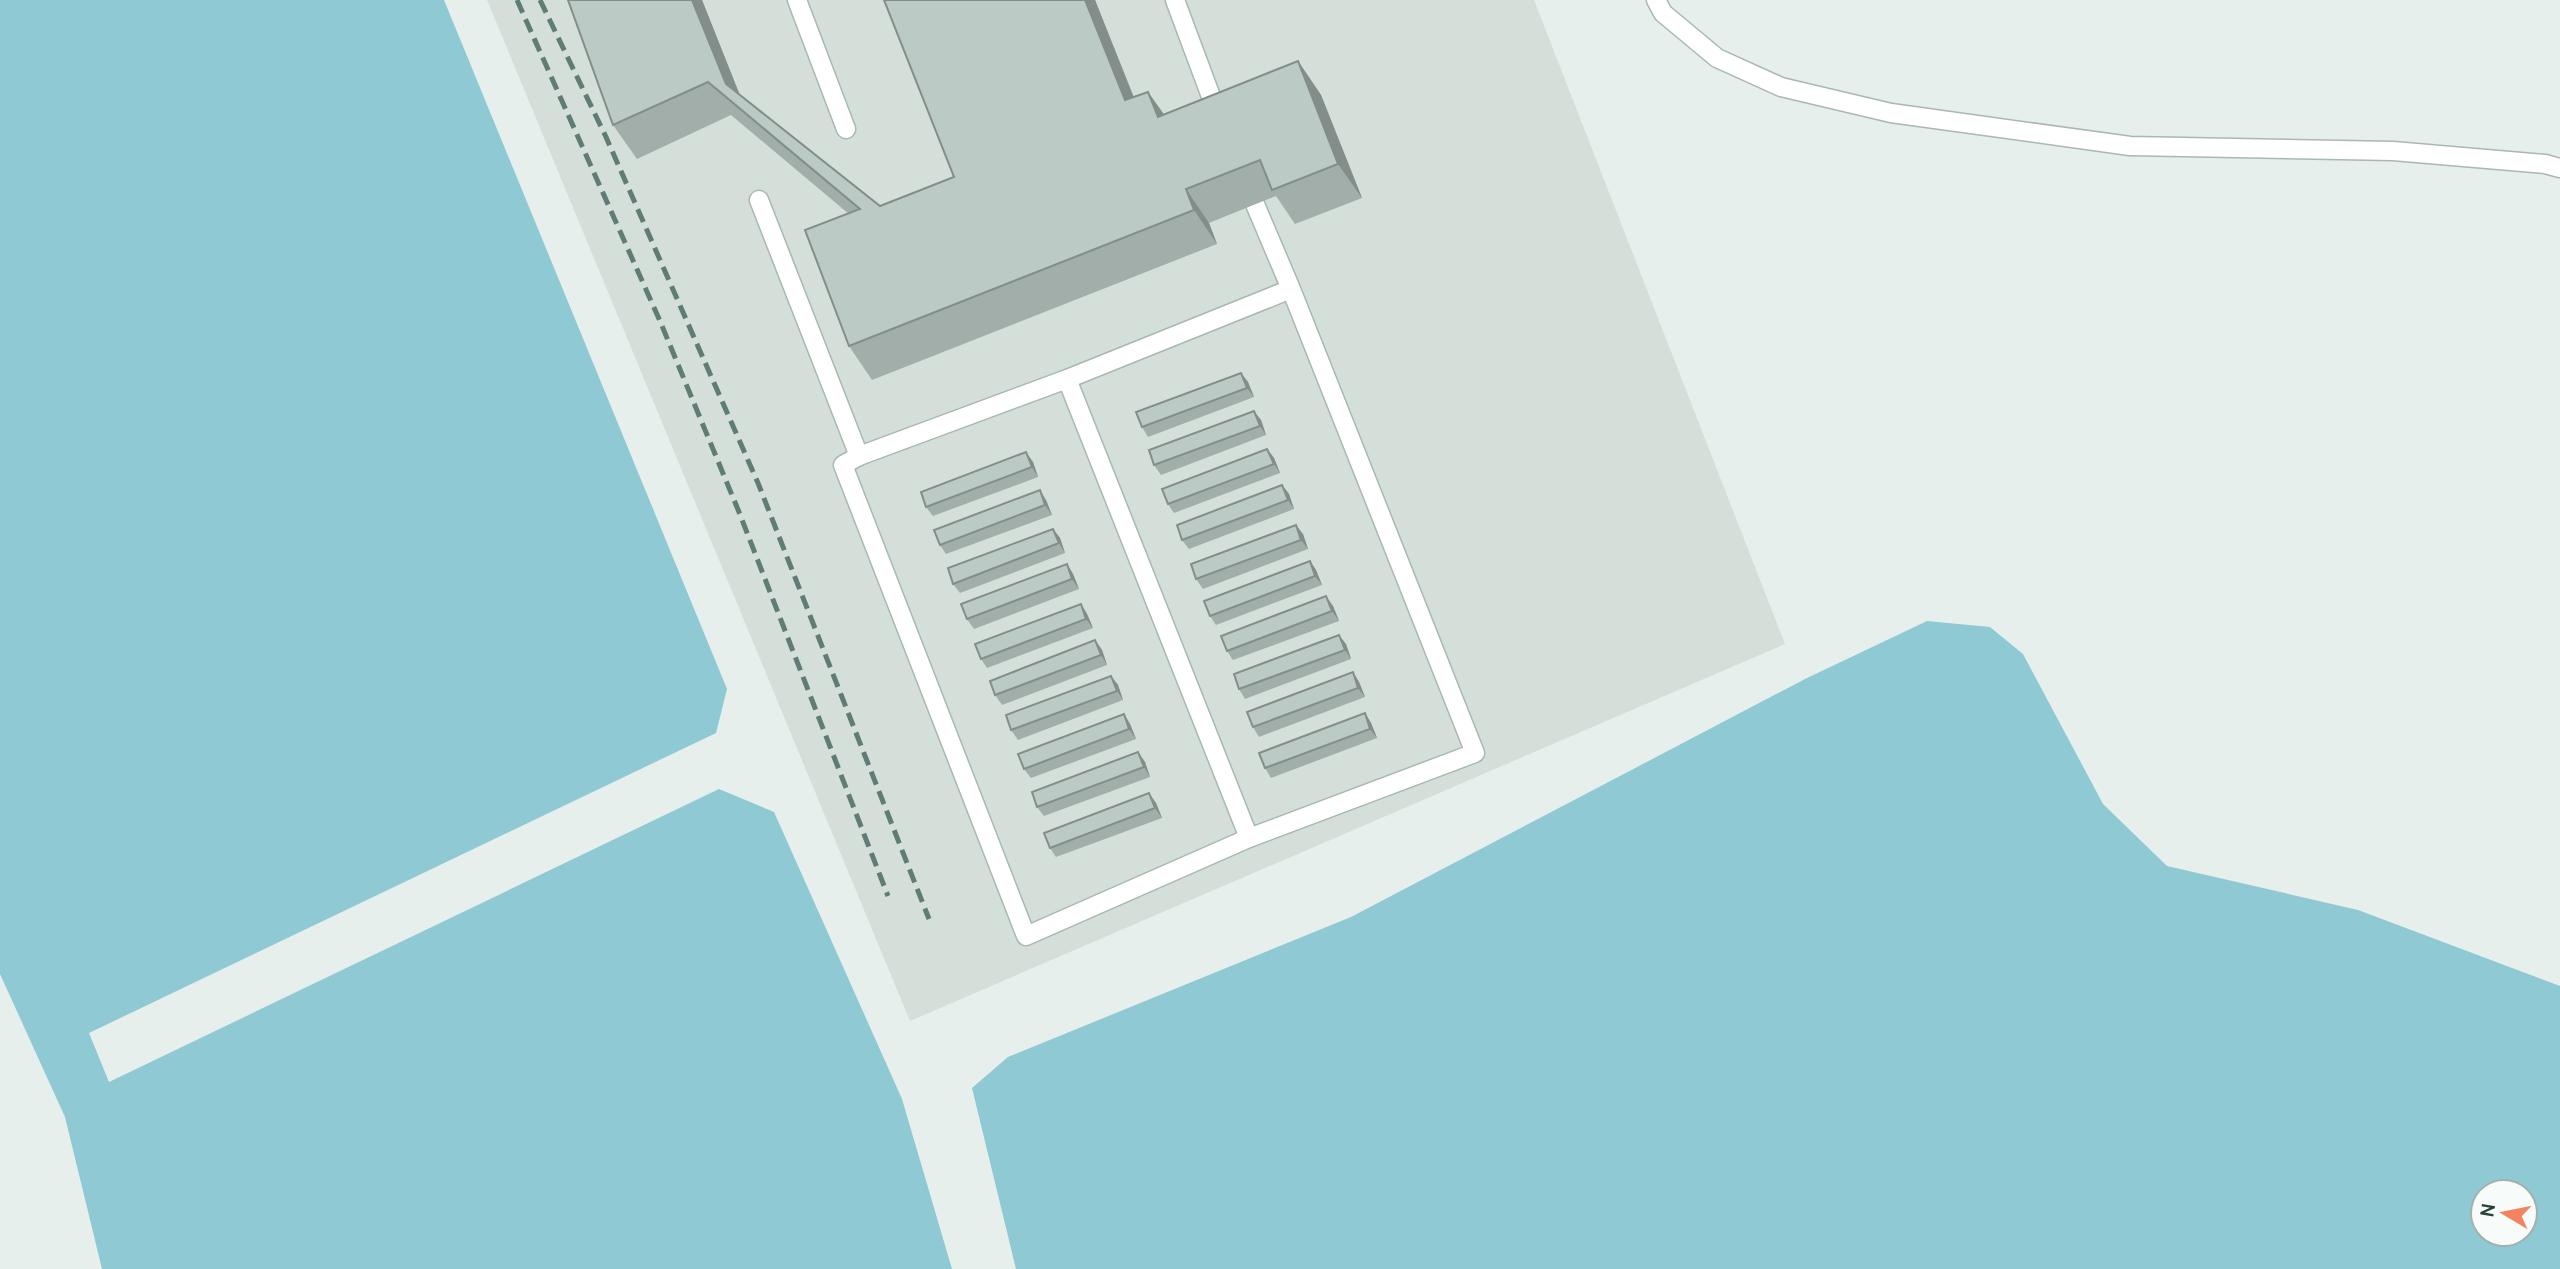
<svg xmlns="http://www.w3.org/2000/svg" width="2560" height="1269" font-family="Cabin,sans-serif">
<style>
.built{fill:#d4dfda}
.water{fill:#8ec9d4;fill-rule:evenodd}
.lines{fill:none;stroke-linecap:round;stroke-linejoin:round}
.service-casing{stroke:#a8b8b2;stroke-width:21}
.service{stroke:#fff;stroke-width:18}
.rail{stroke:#5f7d75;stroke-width:5;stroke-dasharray:14 7;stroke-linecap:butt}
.wall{fill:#a1aea9}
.shaded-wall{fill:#838d89}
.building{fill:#bbcac4;stroke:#838d89;stroke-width:2}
</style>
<rect width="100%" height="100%" fill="#e6efeb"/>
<polygon class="built" points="487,0 1534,0 1785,644 910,1021"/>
<g class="water">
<polygon points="0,0 444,0 727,689 716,733 89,1033 109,1082 719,789 774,812 902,1099 952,1269 102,1269 65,1117 0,974"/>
<path d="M1927 621 1990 627 2023 654 2103 804 2167 866 2358 910 2560 986V1269H1016L972 1088 1008 1057 1351 917 1805 679ZM2525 1192V1234H2483V1192Z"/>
</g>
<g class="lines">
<g class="service-casing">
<g id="service">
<polyline points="797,0 846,129"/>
<polyline points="1175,0 1219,118"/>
<polyline points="1656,0 1663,13 1717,58 1781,87 1891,113 2130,146 2393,151 2545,164 2560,168"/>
<polyline points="1246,183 1291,289 1475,753 1249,838 1026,936 843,465 859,456 1067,379 1291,289"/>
<polyline points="759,200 859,456"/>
<polyline points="1067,379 1249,838"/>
</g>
</g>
<use href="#service" class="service"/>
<g class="rail">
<polyline points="517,0 660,321 739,512 888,896"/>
<polyline points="540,0 606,137 758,483 929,919"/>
</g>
</g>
<g class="wall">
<polygon points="568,0 702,0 740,96 880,206 954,177 884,0 1095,0 1134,97 1148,92 1164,114 1298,61 1321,95 1362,198 1295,224 1276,196 1209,223 1217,244 872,380 849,346 849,214 731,115 637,159 613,125"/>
<polygon points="1241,373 1248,382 1254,397 1148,437 1142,427"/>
<polygon points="1261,420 1266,435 1161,475 1154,465"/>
<polygon points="1267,449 1274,458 1280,473 1174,513 1168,504"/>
<polygon points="1033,462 1038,477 933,516 926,507"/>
<polygon points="1282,485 1289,494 1294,509 1189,549 1182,540"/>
<polygon points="1046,500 1052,515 946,554 940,545"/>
<polygon points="1053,529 1060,538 1065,553 960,593 953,584"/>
<polygon points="1303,534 1308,549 1203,589 1196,579"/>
<polygon points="1310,561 1316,570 1322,585 1216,625 1210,616"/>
<polygon points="1067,564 1073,574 1079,589 974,629 967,619"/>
<polygon points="1081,604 1087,614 1093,628 987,668 981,659"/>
<polygon points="1333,606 1339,621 1233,660 1227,651"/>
<polygon points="1095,640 1102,650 1107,665 1002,705 995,695"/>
<polygon points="1346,644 1351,659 1245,699 1239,689"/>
<polygon points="1353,672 1359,682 1365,697 1259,737 1253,727"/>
<polygon points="1111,676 1118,685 1123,700 1018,740 1011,730"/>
<polygon points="1365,713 1371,723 1377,738 1271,778 1265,768"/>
<polygon points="1124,714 1130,724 1136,739 1031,778 1024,769"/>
<polygon points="1138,752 1145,762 1150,777 1044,816 1037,807"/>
<polygon points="1156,803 1162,818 1056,857 1050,848"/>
</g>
<g class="shaded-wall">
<polygon points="692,0 702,0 749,118 726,84"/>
<polygon points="1085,0 1095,0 1148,134 1125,100"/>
<polygon points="1298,61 1321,95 1362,198 1338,164"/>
<polygon points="1148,92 1171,125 1158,117"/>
<polygon points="1186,189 1209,223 1217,244 1194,210"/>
<polygon points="1241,373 1248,382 1254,397 1247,388"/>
<polygon points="1254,411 1261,420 1266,435 1260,426"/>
<polygon points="1267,449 1274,458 1280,473 1274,464"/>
<polygon points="1026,452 1033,462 1038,477 1032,467"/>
<polygon points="1282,485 1289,494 1294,509 1288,500"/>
<polygon points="1040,490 1046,500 1052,515 1045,505"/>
<polygon points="1296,525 1303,534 1308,549 1301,540"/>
<polygon points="1053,529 1060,538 1065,553 1059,543"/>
<polygon points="1310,561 1316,570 1322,585 1315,576"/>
<polygon points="1067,564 1073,574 1079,589 1072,579"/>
<polygon points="1326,596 1333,606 1339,621 1332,611"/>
<polygon points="1081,604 1087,614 1093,628 1086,619"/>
<polygon points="1339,635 1346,644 1351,659 1345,650"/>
<polygon points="1095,640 1102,650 1107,665 1101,655"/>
<polygon points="1353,672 1359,682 1365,697 1358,688"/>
<polygon points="1111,676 1118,685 1123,700 1117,691"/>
<polygon points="1365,713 1371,723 1377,738 1370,729"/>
<polygon points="1124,714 1130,724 1136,739 1129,729"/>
<polygon points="1138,752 1145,762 1150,777 1144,767"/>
<polygon points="1149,793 1156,803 1162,818 1155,808"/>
</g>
<g class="building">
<polygon points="568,0 692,0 726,84 880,206 954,177 884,0 1085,0 1125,100 1148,92 1158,117 1298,61 1338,164 1272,190 1260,160 1186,189 1194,210 849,346 805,230 860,209 708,82 613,125"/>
<polygon points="1241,373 1247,388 1142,427 1136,412"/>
<polygon points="1254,411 1260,426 1154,465 1149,450"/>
<polygon points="1267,449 1274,464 1168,504 1162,489"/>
<polygon points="1026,452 1032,467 926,507 921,492"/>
<polygon points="1282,485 1288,500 1182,540 1177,525"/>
<polygon points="1040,490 1045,505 940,545 934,530"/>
<polygon points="1296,525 1301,540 1196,579 1191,564"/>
<polygon points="1053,529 1059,543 953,584 948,568"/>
<polygon points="1310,561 1315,576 1210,616 1204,601"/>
<polygon points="1067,564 1072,579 967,619 961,604"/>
<polygon points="1326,596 1332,611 1227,651 1221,636"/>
<polygon points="1081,604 1086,619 981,659 975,644"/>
<polygon points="1339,635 1345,650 1239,689 1234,674"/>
<polygon points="1095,640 1101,655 995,695 990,681"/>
<polygon points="1353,672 1358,688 1253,727 1247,712"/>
<polygon points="1111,676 1117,691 1011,730 1006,715"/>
<polygon points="1365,713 1370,729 1265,768 1259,753"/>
<polygon points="1124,714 1129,729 1024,769 1018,754"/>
<polygon points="1138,752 1144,767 1037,807 1032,792"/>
<polygon points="1149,793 1155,808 1050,848 1044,833"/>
</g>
<g transform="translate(2504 1213) rotate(280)"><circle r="33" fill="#f7fbf9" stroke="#a3b1ad" stroke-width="2"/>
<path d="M0-5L12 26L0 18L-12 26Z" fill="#f4845f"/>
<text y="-10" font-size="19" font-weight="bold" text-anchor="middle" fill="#24423a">N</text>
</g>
</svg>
